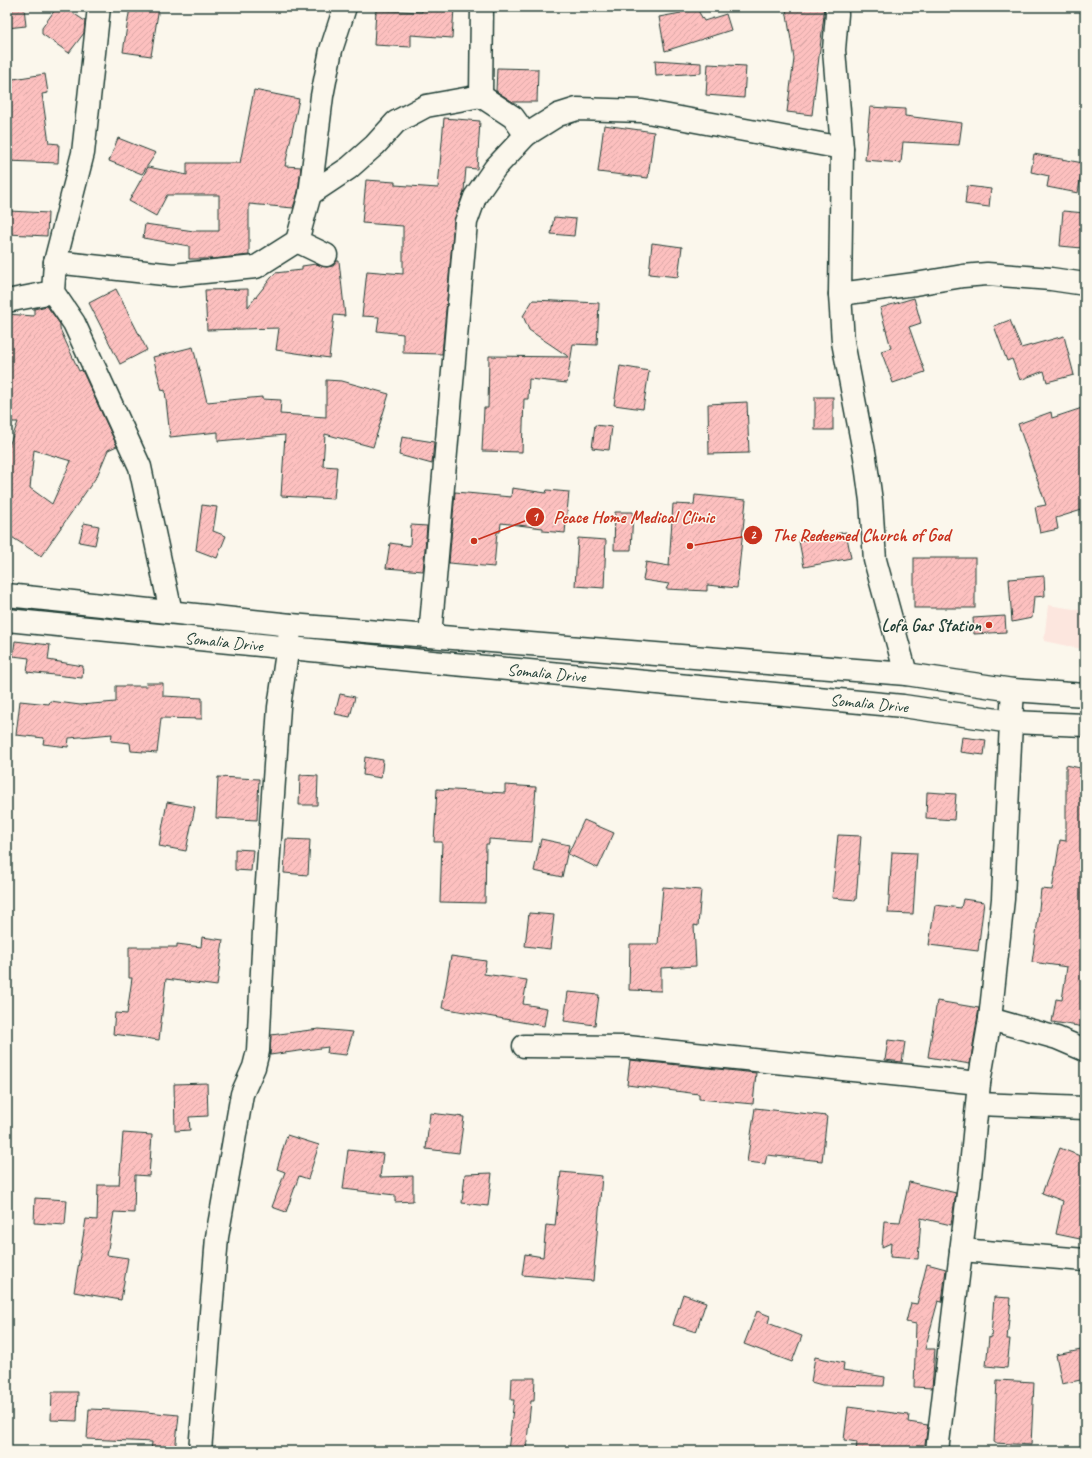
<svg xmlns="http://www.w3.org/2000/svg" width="1092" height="1458" font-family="Caveat,sans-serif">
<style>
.built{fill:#fce6de}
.building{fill:url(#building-hatch);stroke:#1f3d34;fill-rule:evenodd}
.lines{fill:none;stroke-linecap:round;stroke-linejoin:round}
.minor-casing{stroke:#1f3d34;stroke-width:25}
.major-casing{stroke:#1f3d34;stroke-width:25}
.minor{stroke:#fbf7ec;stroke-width:22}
.major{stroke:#fbf7ec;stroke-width:22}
.poi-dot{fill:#c8321e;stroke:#fbf7ec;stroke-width:1.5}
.labels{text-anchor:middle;stroke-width:3;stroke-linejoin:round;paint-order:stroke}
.poi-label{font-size:17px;font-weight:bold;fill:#1f3d34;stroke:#fbf7ec;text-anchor:end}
.street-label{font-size:17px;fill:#1f3d34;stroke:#fbf7ec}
.leader{fill:none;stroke:#c8321e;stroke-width:1.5}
.callout-dot{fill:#c8321e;stroke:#fbf7ec;stroke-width:1.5}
.mark-label{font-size:12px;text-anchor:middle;font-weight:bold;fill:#fff}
.callout-label{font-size:18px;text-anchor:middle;font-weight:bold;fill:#c8321e;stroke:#fbf7ec;stroke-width:3;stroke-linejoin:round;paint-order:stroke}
</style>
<defs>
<pattern id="building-hatch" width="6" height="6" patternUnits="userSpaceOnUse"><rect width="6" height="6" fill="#fdc0bf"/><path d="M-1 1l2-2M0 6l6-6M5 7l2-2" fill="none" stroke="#d8a6a5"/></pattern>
</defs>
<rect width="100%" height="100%" fill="#fbf7ec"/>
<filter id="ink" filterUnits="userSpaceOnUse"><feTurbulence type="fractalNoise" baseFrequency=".025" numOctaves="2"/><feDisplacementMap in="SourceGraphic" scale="8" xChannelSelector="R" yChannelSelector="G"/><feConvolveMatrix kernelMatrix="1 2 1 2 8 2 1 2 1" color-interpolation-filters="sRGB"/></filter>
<g filter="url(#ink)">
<polygon class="built" points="1048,605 1080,610 1085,621 1085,644 1082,649 1044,641"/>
<g class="building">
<polygon points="7,7 24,7 26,26 7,28"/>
<polygon points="57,7 64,7 85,21 84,33 69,53 42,34 42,28"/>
<polygon points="130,7 159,7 151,56 123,52"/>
<polygon points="422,7 454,8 452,38 411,35 411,47 374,45 376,10 422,12"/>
<polygon points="678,7 696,7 704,21 726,14 731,30 665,51 659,17 681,13"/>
<polygon points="801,7 823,7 824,15 812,115 787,112 794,59 786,9"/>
<polygon points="655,60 701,63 701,73 656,76"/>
<polygon points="708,64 746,66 744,98 706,95"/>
<polygon points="497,68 538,69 537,102 513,102 496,91"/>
<polygon points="45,74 48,93 42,94 49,143 59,144 58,163 7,161 7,80"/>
<polygon points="254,90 299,99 285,166 301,167 298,192 293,208 249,204 249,255 212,259 189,259 189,246 143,238 145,224 194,231 219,231 219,195 167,195 156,216 129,201 148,167 187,175 187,163 240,163"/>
<polygon points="870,107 905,109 905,116 962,123 959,145 903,142 901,163 865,160"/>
<polygon points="444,118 480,121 477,169 466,168 464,191 454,221 442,354 403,353 403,334 377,331 379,317 362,316 367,271 403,274 403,226 362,223 366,180 395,182 395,185 438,188"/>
<polygon points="604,125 654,132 648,178 598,172"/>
<polygon points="118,138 156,153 142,174 109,161"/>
<polygon points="1034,154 1083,163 1078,193 1047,187 1049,176 1031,172"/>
<polygon points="967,186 991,189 989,207 965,204"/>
<polygon points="9,211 48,213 47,236 8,234"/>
<polygon points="1063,211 1085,213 1082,248 1060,246"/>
<polygon points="554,217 576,219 574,236 551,234"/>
<polygon points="652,243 682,247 678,277 649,274"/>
<polygon points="337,261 339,261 345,316 334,315 329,358 276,350 279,328 207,330 205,290 248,289 248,307 275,273 302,270 302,266 316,264 327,267 333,266"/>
<polygon points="116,289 147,350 120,364 89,303"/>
<polygon points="914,298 921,323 909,327 925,372 893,383 881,351 891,348 880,308"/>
<polygon points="533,300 599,303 597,345 573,344 567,383 529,379 528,399 524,399 522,452 482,451 484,408 488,408 489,356 569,357 529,330 523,316"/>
<path d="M47 306 60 324V329L79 371 82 370 117 446 108 450 97 476 41 556 7 534V451L18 422H7V314L34 316V309ZM34 450 71 461 52 504 30 488Z"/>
<polygon points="1010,320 1021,348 1064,336 1074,375 1047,382 1044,371 1020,380 1012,359 1007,361 994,326"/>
<polygon points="193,347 207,402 262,397 262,399 281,400 280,414 326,417 326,380 342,381 389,394 373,447 325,434 323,466 337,467 334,499 281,496 285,435 218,441 218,432 170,437 165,390 162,391 153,357"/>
<polygon points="620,366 649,371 643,409 614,405"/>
<rect x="815" y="397" width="18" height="33"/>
<polygon points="747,402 749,453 709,454 708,404"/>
<polygon points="1085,407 1085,509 1056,518 1058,529 1040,533 1035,507 1046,505 1018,424 1051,412 1052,418"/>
<polygon points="595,425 612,427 609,450 592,448"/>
<polygon points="402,437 434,442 432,464 399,455"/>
<polygon points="512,488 546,493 547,490 569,492 565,533 543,531 543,528 501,523 500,532 497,532 494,567 449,563 455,492 511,497"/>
<polygon points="695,495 746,500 737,588 707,585 707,591 666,589 669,584 643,580 646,562 669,566 673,504 694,505"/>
<polygon points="202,505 217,507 213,531 226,536 217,558 196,550"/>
<polygon points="615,512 633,512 631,550 614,550"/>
<polygon points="84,523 99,526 95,545 79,542"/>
<polygon points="411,525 427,526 423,571 386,568 390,543 410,546"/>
<polygon points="846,532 851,558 804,567 799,541"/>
<polygon points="578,538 606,540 604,588 575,586"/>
<rect x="914" y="558" width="61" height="50"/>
<polygon points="1044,576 1045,596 1034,597 1032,618 1012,622 1009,579"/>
<polygon points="1005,616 1006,632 974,634 973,618"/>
<polygon points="15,641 50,645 48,660 83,666 82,678 27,672 29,658 13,656"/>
<polygon points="146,683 163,683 163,696 202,698 202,719 161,718 157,753 131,751 130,743 111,741 112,734 69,738 68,747 43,744 44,738 16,735 20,701 49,704 50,701 80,705 116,702 116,686 147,686"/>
<polygon points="340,694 355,697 350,717 335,714"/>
<polygon points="962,737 986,740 984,755 960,752"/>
<polygon points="365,757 383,760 381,778 363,775"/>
<polygon points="1066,765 1085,769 1085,1027 1052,1022 1056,999 1062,1000 1067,967 1032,962 1038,919 1041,889 1052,890 1060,840 1066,841"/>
<polygon points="300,775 318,776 317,805 299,805"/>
<polygon points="218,777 259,779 257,820 216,818"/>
<polygon points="505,785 536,787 532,842 489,839 489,844 486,844 485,903 440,902 442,842 434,842 437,789 505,793"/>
<polygon points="927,792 956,794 954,820 926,818"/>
<polygon points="167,802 195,807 186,851 159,846"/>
<polygon points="584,820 614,833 598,868 568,854"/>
<polygon points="838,835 861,836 856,900 832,898"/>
<polygon points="286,839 310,840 308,875 284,873"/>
<polygon points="541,839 569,845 562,877 534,871"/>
<polygon points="235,849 253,850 251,871 235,870"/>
<polygon points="892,852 917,853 913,914 888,913"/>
<polygon points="663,887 701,890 698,926 694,925 696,966 661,968 661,991 629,990 630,944 658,944"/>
<polygon points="963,899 984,902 978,951 929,945 935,905 961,908"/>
<polygon points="529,913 554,915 550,949 525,946"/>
<polygon points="202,937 223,940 217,986 166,979 159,1040 113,1034 115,1013 127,1014 132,978 129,978 129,947 177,947 177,944 201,947"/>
<polygon points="451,956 486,961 484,974 527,980 523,1004 547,1008 544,1026 442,1008"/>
<polygon points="568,992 599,995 595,1025 564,1021"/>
<polygon points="937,1001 979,1008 970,1064 928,1057"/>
<polygon points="319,1029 353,1032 346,1055 327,1053 328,1047 270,1055 271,1035"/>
<polygon points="888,1040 905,1042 902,1062 885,1060"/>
<polygon points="630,1060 756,1073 753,1104 699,1099 699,1094 627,1085"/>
<polygon points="207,1083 208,1116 189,1117 190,1130 175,1131 174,1084"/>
<polygon points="755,1108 827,1116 822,1161 767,1155 765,1164 747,1162"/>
<polygon points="430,1113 464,1117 459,1153 426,1149"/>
<polygon points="123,1133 152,1135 149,1176 135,1175 134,1213 114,1212 107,1255 128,1258 121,1300 74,1292 86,1219 97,1220 98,1185 119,1185"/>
<polygon points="287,1135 319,1145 308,1179 299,1176 286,1212 272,1207 285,1172 277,1169"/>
<polygon points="1060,1148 1085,1158 1085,1240 1056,1234 1063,1201 1042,1193"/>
<polygon points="348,1150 383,1154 380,1177 413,1176 413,1201 395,1202 395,1195 343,1189"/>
<polygon points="561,1172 602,1176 593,1281 522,1275 525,1254 543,1257 546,1225 555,1226"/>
<polygon points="492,1173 488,1206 462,1203 465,1174"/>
<polygon points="909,1182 956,1193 951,1225 921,1218 918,1259 890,1257 891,1243 882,1247 884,1221 900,1222"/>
<polygon points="35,1198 67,1200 65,1225 34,1223"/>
<polygon points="927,1264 946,1269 942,1302 938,1301 925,1349 935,1349 932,1388 914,1387 916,1324 906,1322 911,1303 917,1304"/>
<polygon points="683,1294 706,1302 696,1332 673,1325"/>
<polygon points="994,1297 1011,1298 1007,1339 1010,1339 1007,1368 986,1366 989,1337 991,1338"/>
<polygon points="757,1311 770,1316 768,1323 802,1336 792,1362 744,1344"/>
<polygon points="1081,1350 1085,1371 1085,1379 1062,1384 1056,1355"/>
<polygon points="815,1357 844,1363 843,1370 885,1377 884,1386 822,1385 811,1382"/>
<polygon points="512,1378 535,1378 534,1401 531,1401 526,1451 508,1451 514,1400 511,1400"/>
<polygon points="997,1380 1034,1382 1031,1445 994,1443"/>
<polygon points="52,1392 78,1392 77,1421 51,1420"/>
<polygon points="848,1407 909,1415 908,1422 928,1425 924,1451 856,1451 857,1442 844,1440"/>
<polygon points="89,1409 135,1411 179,1415 175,1451 151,1451 152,1442 87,1439"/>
</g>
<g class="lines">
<g class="minor-casing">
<g id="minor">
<polyline points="99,7 83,153 55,262 53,292 74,323 140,467 171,612"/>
<polyline points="836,7 837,14 834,50 842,148 840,294 843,342 865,457 871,501 875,560 906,674"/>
<polyline points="481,96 482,7"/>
<polyline points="310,194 349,168 375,145 396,122 426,106 481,96 513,117 526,135"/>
<polyline points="326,255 297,241 310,194 322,96 331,50 345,7"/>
<polyline points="55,262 173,275 256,267 297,241"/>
<polyline points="840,294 915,284 963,276 987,274 1051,279 1085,284"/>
<polyline points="7,301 53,292"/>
<polyline points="430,636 466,222 475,197 495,168 526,135 558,115 577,109 642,111 842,148"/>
<polyline points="990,1019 1057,1038 1085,1050"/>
<polyline points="524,1046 627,1047 979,1083"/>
<polyline points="978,1104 1085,1108"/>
<polyline points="961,1250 1085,1260"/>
<polyline points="200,1451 217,1237 242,1094 254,1067 258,1051 265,911 279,707 291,625"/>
<polyline points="937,1451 970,1177 979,1083 990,1019 1003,899 1011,722 1013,690"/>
</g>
</g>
<g class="major-casing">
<g id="major">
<polyline points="7,595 291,625 906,674 1013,690 1085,695"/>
<path id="s1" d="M7 620 432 662 903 706 1011 722 1085 725"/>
</g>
</g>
<use href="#minor" class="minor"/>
<use href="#major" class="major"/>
</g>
</g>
<circle class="poi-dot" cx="989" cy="625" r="4"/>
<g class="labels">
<g class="poi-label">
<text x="981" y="631">Lofa Gas Station</text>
</g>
<g class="street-label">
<text dy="6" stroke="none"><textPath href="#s1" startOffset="218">Somalia Drive</textPath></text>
<text dy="6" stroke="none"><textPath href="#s1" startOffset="542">Somalia Drive</textPath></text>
<text dy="6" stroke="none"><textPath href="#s1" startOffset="866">Somalia Drive</textPath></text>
</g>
</g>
<path class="leader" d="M474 541L535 517M690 546L753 535"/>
<g class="callout-dot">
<circle cx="474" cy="541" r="4"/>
<circle cx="690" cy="546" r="4"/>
<circle cx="535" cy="517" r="10"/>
<circle cx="753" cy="535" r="10"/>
</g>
<g class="mark-label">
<text x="535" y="521">1</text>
<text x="753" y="539">2</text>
</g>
<g class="callout-label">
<text x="634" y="523">Peace Home Medical Clinic</text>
<text x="861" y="541">The Redeemed Church of God</text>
</g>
<rect width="1092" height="1458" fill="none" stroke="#fbf7ec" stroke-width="24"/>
<rect x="12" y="12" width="1068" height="1434" fill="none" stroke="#1f3d34" stroke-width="1.5" filter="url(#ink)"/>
</svg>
